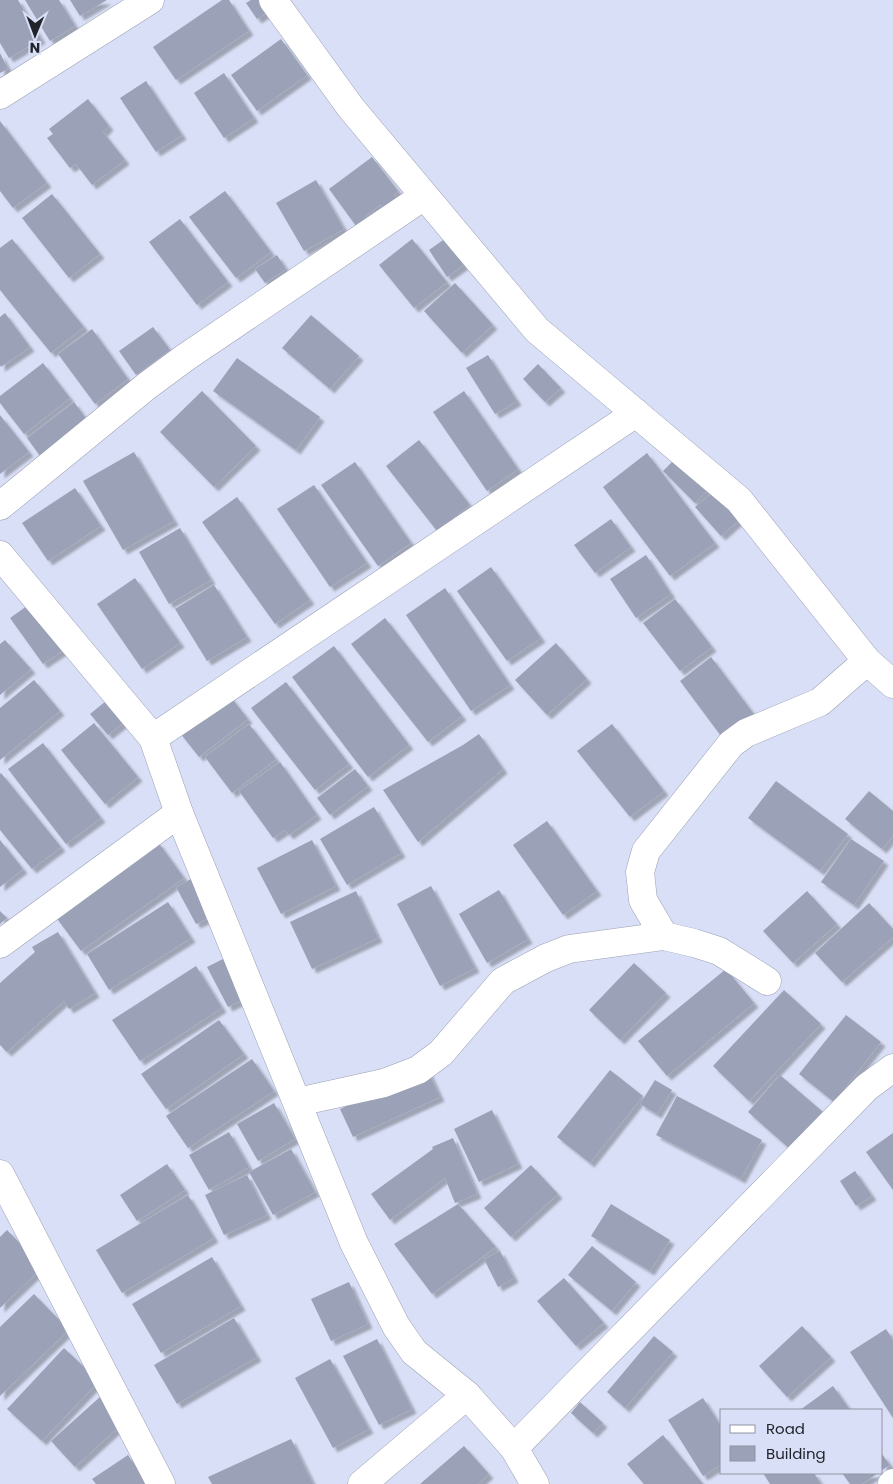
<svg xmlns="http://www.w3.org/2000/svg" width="893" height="1484" font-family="Poppins,sans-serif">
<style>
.building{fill:#9ba1b6;filter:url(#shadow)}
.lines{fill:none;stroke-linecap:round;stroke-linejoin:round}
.minor-casing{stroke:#9ba1b6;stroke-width:29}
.minor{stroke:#fff;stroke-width:28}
</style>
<defs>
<filter id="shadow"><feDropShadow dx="4.5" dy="4.5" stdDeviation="1" flood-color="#0004"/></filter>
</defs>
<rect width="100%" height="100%" fill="#d9dff6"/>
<g class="building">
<polygon points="0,0 18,0 41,39 9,58 0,43"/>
<polygon points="25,0 59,0 75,26 50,41"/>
<polygon points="70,0 107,0 80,16"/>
<polygon points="222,0 229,0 249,31 176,80 153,47"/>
<polygon points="251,0 271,0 276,7 257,19 246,3"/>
<polygon points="281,39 307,75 257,111 231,75"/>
<polygon points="0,53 8,69 0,73"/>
<polygon points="224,73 254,118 224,138 194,93"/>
<polygon points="146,81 182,135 156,152 120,98"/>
<polygon points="88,99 109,126 103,132 125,160 92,185 76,164 70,168 47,138 53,134 49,129"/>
<polygon points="0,121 47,183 13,208 0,191"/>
<polygon points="372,157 398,191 394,195 400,202 387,213 380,205 366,216 370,222 359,230 329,189"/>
<polygon points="316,180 344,229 304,251 276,203"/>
<polygon points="225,191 271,252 236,278 189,217"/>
<polygon points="52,194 100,254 69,278 22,218"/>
<polygon points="180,219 228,282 197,305 149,242"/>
<polygon points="446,238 464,265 447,277 429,250"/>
<polygon points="12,239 84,327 51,353 0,290 0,248"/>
<polygon points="412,239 447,282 414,308 379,265"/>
<polygon points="277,255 286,269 265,283 255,269"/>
<polygon points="455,283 493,325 462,353 424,311"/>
<polygon points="5,313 30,347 1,367 0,365 0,317"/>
<polygon points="311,315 359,356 330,389 282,348"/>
<polygon points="153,327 170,350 136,375 119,351"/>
<polygon points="92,329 128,379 95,404 58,354"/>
<polygon points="488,355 517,401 495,414 466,368"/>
<polygon points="237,358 320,417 296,450 213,391"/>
<polygon points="43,363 70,398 24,434 0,403 0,396"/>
<polygon points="538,364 561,388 545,402 523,379"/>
<polygon points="202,391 256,446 214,487 160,432"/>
<polygon points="464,391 518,469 487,491 433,412"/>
<polygon points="74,402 90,424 43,460 27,438"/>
<polygon points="0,415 29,452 0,474"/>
<polygon points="419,440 470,505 437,531 386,466"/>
<polygon points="134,452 174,521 123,550 83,481"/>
<polygon points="647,453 715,543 670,576 603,487"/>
<polygon points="676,458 708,490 695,503 663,471"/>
<polygon points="355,462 411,543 378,566 321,485"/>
<polygon points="314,485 367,563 330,587 277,509"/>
<polygon points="75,488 101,526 48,561 22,523"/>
<polygon points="713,492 738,521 721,536 695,507"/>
<polygon points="237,497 310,600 275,624 202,522"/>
<polygon points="611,519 631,547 595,573 574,545"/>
<polygon points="180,528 211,580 169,604 139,552"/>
<polygon points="646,555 671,594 636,618 610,579"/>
<polygon points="491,567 541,638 507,661 457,591"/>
<polygon points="135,578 180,643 142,669 97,604"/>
<polygon points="214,585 247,637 207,661 175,609"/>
<polygon points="445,588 510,685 471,711 406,615"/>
<polygon points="675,599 712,647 680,671 643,623"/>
<polygon points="31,603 65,649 43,664 10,618"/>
<polygon points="385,618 462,716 428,742 351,644"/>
<polygon points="5,640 31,669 0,695 0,644"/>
<polygon points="556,643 587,679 547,715 515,680"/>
<polygon points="334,646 409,745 368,777 292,677"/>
<polygon points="711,657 756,717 724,740 680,681"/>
<polygon points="34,680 60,711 0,760 0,708"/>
<polygon points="286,682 349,764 315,790 251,708"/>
<polygon points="229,695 248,719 199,757 180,733"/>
<polygon points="106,701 123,723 108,735 90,714"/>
<polygon points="94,723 138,777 105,804 61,750"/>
<polygon points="249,724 276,759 232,793 205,757"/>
<polygon points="612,724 664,791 630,817 577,751"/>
<polygon points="479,734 503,769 418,842 383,790 463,745"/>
<polygon points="43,743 101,818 66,844 8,769"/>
<polygon points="280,762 317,815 289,835 285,830 273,838 239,791"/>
<polygon points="355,769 368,786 330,815 317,798"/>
<polygon points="1,773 61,847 32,869 0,830 0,774"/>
<polygon points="776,781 848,834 820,871 748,818"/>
<polygon points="869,791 893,811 893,836 882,849 845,819"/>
<polygon points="374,807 401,853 347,885 320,839"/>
<polygon points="547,821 597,891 563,915 513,845"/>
<polygon points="851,839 884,861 854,905 821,882"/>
<polygon points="0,840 23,869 0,887"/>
<polygon points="312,840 336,886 281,914 257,868"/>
<polygon points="158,842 184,878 81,951 55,916"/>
<polygon points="195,877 215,915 196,924 176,887"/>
<polygon points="431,886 475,968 440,986 397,904"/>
<polygon points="499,890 528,939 487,963 459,914"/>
<polygon points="356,891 378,938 312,969 290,922"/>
<polygon points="807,891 837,924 793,963 763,931"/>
<polygon points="168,902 191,938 109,990 87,954"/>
<polygon points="869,903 893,929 893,937 842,982 815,953"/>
<polygon points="0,911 7,918 0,924"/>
<polygon points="58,932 95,993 69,1009 64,1001 7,1052 0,1045 0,983 35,952 32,947"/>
<polygon points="225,958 246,998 228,1007 207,967"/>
<polygon points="634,963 666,993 620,1040 589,1010"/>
<polygon points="196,966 222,1008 140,1061 112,1020"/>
<polygon points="726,969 754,1003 667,1076 638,1041"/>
<polygon points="784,990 821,1024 749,1101 713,1066"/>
<polygon points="846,1015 881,1042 834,1102 799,1074"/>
<polygon points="219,1020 244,1054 166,1109 141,1074"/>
<polygon points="252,1059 274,1091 188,1148 166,1116"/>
<polygon points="427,1069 440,1097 353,1137 340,1109"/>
<polygon points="610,1070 643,1096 590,1163 557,1137"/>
<polygon points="780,1075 823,1112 790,1149 748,1112"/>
<polygon points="655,1080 672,1090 657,1114 640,1104"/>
<polygon points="677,1096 762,1140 741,1179 656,1135"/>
<polygon points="274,1103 295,1139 258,1161 237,1124"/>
<polygon points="492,1110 518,1164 479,1182 454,1129"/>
<polygon points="229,1132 249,1167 209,1190 189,1155"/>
<polygon points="893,1133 893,1190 866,1152"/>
<polygon points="453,1138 477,1194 455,1203 445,1178 390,1220 371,1194 433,1149 432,1147"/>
<polygon points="291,1149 315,1192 273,1215 249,1172"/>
<polygon points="167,1164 185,1190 137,1221 120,1195"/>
<polygon points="531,1165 558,1194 511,1237 484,1208"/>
<polygon points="855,1171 872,1196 856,1206 840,1181"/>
<polygon points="247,1175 267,1215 224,1235 205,1195"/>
<polygon points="188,1195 214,1238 122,1293 96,1250"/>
<polygon points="458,1204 496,1247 432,1294 394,1244"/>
<polygon points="611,1204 670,1240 650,1271 591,1236"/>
<polygon points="7,1230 43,1267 0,1308 0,1237"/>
<polygon points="592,1246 636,1282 612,1311 568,1275"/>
<polygon points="500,1251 514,1278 498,1287 484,1259"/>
<polygon points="212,1257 241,1306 161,1353 132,1304"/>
<polygon points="564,1278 604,1323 576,1346 537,1301"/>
<polygon points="349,1282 368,1324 331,1341 311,1299"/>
<polygon points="34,1294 69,1330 0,1396 0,1327"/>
<polygon points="234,1318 257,1357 177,1404 154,1365"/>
<polygon points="802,1326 831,1357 787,1397 759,1366"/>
<polygon points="886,1329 893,1340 893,1418 850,1352"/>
<polygon points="654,1336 673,1352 625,1408 607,1392"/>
<polygon points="377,1339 412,1409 379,1425 343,1356"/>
<polygon points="64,1348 99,1381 42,1441 7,1409"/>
<polygon points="330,1359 369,1429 333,1448 295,1378"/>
<polygon points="833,1386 850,1410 800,1410"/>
<polygon points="101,1396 124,1422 75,1467 51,1441"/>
<polygon points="703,1398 722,1428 722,1464 703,1476 668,1420"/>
<polygon points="580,1402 603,1423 593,1433 571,1413"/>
<polygon points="663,1435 703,1484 644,1484 627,1464"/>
<polygon points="291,1439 313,1484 212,1484 208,1477"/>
<polygon points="464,1446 489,1474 478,1484 420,1484"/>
<polygon points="882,1454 890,1465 882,1470"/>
<polygon points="128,1455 148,1484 96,1484 92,1479"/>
<polygon points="763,1473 814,1473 821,1484 770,1484"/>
<polygon points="842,1473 878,1473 862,1484 850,1484"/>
</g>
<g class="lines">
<g class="minor-casing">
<g id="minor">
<polyline points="273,0 351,108 537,330 739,500 867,661 893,684"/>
<polyline points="0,95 150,0"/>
<polyline points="0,506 148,385 186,357 424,196"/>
<polyline points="0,555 153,738 179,813 354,1243 396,1326 414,1352 467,1395 514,1448 535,1484"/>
<polyline points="153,738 636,413"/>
<polyline points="664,936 643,900 640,872 646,851 731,744 746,733 820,702 867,661"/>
<polyline points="0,944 179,813"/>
<polyline points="298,1102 384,1083 418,1070 441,1053 503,981 546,958 569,949 664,936 694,943 719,951 767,981"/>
<polyline points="0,1174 161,1484"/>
<polyline points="514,1448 867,1087 893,1068"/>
<polyline points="362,1484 467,1395"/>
<polyline points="892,1484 893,1483"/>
</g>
</g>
<use href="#minor" class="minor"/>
</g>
<rect x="720" y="1409" width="162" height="65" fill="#d9dff6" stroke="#9094a5"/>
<rect x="730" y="1425" width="25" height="8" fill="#ffffff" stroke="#9094a5"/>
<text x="766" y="1434" font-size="15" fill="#22242c">Road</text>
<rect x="730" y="1446" width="25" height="15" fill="#9ba1b6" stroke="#9094a5"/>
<text x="766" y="1459" font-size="15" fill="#22242c">Building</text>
<g transform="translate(35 35) rotate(181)" stroke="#d9dff6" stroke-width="4" paint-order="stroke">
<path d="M0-4L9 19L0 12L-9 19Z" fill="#22242c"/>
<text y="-8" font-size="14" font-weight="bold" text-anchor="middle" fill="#22242c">N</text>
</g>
</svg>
